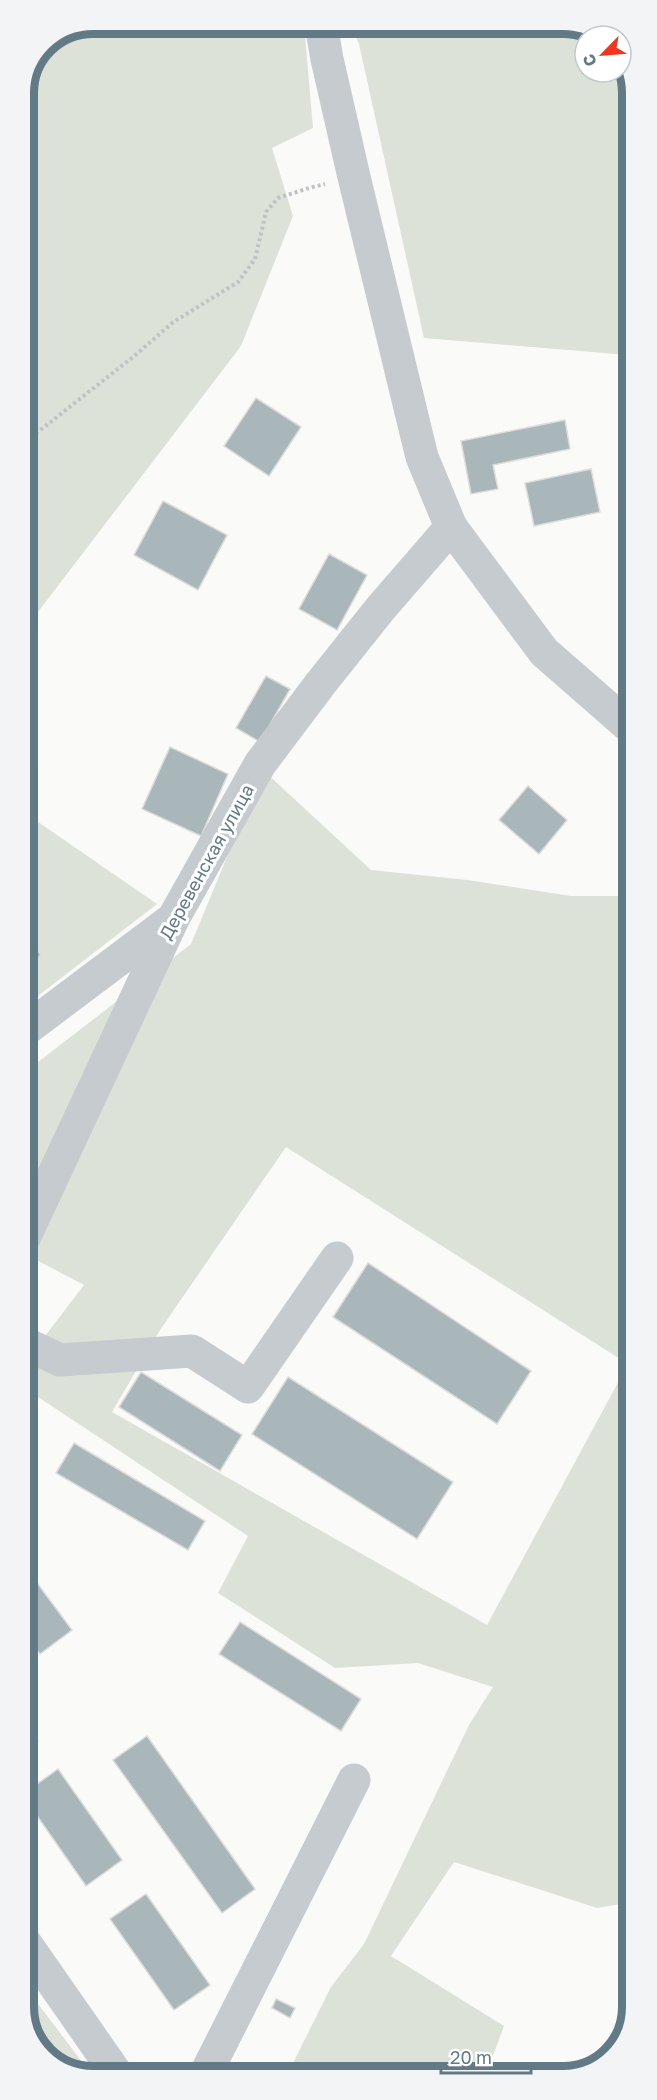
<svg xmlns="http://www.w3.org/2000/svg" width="657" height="2100" font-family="'Golos Text',sans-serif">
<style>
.green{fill:#dde2d8;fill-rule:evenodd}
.building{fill:#a9b6ba;stroke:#dcdcda;stroke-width:1.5}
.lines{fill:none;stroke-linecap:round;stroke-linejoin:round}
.path{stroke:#bfc3c5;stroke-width:4;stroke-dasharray:3 3;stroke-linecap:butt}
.minor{stroke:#c5cbce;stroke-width:33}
.labels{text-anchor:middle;stroke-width:6;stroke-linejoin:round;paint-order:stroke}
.street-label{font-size:18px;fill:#627a85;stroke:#fff}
.rim{fill:none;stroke:#627a85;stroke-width:8}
</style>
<rect width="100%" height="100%" fill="#fafaf8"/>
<g class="green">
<polygon points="93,24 304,24 313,128 272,148 293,216 241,346 25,629 24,89 45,44"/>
<polygon points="351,24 569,24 597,36 585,36 585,72 621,72 621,60 631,76 631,359 628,355 424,338 359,44"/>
<path d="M263 770 371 870 467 880 571 896H632L633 1902 597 1908 454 1862 391 1956 504 2026 486 2074 287 2075 331 1987 364 1944 469 1725 493 1687 418 1663 335 1668 218 1593 248 1536 26 1389V1361L84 1285 25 1254V1072L191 944ZM286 1147 628 1364 487 1625 112 1412 160 1330Z"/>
<polygon points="25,813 157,904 25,1006"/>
<polygon points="26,1988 82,2062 82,2073 48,2059 26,2024"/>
<polygon points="620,2044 618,2049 581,2074 573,2074 575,2070"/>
</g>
<g class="building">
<polygon points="256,398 301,427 269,476 224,446"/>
<polygon points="565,420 570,449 493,465 498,489 471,494 461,441"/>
<polygon points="591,469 600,512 534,526 525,483"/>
<polygon points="163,501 227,535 198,590 134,555"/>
<polygon points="329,554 367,575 337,630 299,609"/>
<polygon points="266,676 290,689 260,742 236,728"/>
<polygon points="170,747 228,774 201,836 142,809"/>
<polygon points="528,786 567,820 539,854 499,820"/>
<polygon points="25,935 41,955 25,967"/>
<polygon points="368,1263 531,1371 497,1424 333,1317"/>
<polygon points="141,1372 242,1435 220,1471 119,1407"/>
<polygon points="288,1377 453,1482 417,1539 252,1434"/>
<polygon points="74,1443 205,1521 188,1550 56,1473"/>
<polygon points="26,1568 72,1630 40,1654 26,1635"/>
<polygon points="240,1622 361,1699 341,1731 219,1654"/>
<polygon points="26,1724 38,1741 26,1750"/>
<polygon points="147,1736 255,1889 222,1913 113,1760"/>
<polygon points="58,1769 122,1860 86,1886 26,1800 26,1792"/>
<polygon points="146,1894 210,1985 174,2010 110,1919"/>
<polygon points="276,1999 295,2008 290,2018 272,2008"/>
</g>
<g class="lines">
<polyline class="path" points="25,439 38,432 138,353 172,323 238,282 255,259 266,212 278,198 309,188 325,184"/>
<g class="minor">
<polyline points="321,24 327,59 354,177 422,457 451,527 544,652 631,728"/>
<polyline points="25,1030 170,921"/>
<polyline points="25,1236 173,919 260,764 321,683 380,609 451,527"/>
<polyline points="26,1344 60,1360 192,1351 248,1387 337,1258"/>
<polyline points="26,1944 118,2076"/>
<polyline points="205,2075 354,1780"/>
</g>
</g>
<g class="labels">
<g class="street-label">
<text transform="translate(207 862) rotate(-61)" y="6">Деревенская улица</text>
</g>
</g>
<path d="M0 0H657V2100H0ZM93 34H563A59 59 0 0 1 622 93V2007A59 59 0 0 1 563 2066H93A59 59 0 0 1 34 2007V93A59 59 0 0 1 93 34Z" fill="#f2f4f5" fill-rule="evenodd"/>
<path class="rim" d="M93 34H563A59 59 0 0 1 622 93V2007A59 59 0 0 1 563 2066H93A59 59 0 0 1 34 2007V93A59 59 0 0 1 93 34Z"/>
<g transform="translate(603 54) rotate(245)"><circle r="28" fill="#ffffff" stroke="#c0cace" stroke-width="1.5"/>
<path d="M0-4.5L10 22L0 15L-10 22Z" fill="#f23520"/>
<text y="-9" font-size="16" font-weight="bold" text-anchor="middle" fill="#627a85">С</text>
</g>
<path d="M441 2064v9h90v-9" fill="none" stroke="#627a85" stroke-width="3"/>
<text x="450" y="2064" font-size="18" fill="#627a85" stroke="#ffffff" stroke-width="4.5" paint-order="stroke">20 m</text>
</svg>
